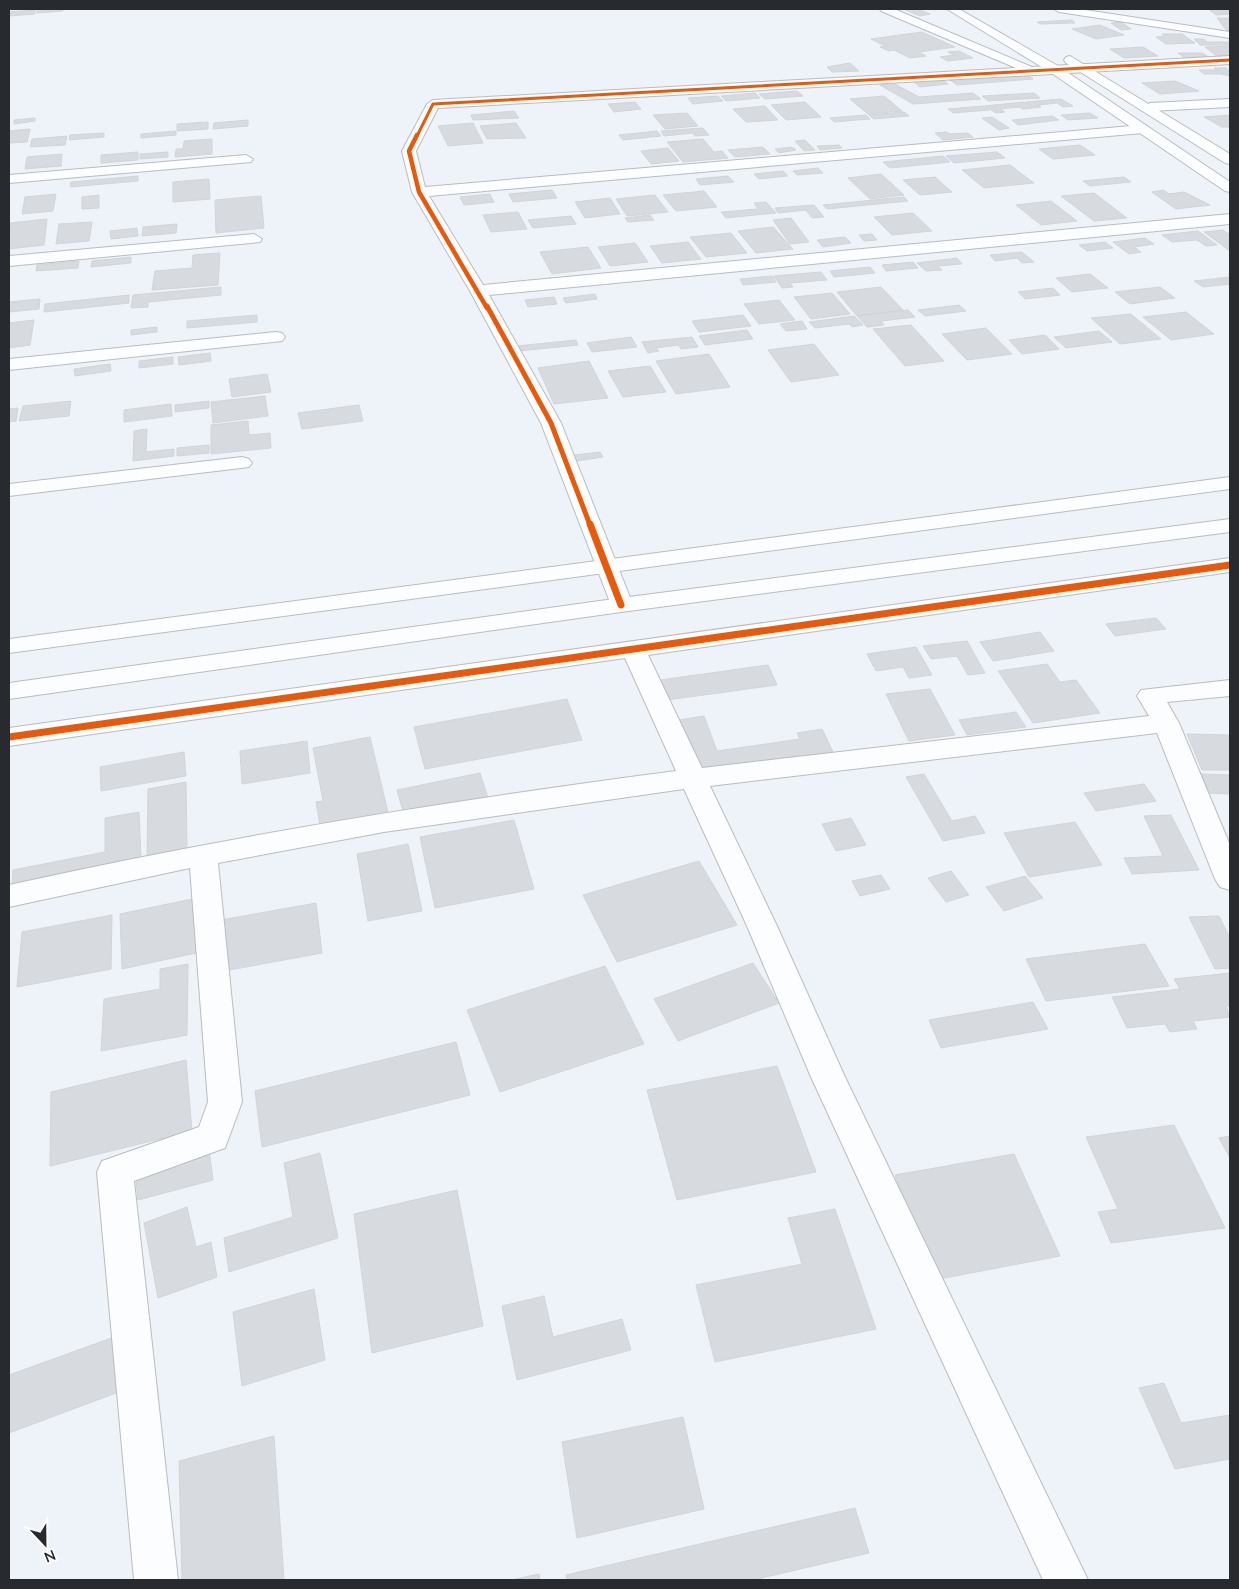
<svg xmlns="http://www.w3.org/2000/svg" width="1239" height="1589" font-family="Lato,sans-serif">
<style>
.building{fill:#d7dbe0;stroke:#d1d5da}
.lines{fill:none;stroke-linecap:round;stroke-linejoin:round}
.minor-casing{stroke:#b9bcc0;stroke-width:2}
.tertiary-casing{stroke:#b9bcc0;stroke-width:2}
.secondary-casing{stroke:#b9bcc0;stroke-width:2}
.minor{fill:#fcfdfe;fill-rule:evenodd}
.tertiary{fill:#fcfdfe;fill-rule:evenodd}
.secondary{fill:#fcfdfe;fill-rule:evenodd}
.cycleway-far3-casing{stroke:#fff;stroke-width:4.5}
.cycleway-far2-casing{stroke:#fff;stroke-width:6}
.cycleway-far1-casing{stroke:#fff;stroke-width:8}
.cycleway-casing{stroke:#fff;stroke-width:9}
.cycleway-far3{stroke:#e8590c;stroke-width:3}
.cycleway-far2{stroke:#e8590c;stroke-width:4.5}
.cycleway-far1{stroke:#e8590c;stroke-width:5}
.cycleway{stroke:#e8590c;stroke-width:7}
</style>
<rect width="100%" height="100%" fill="#eef3f9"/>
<g class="building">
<polygon points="63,9 63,11 37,13 37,10"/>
<polygon points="903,9 917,9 930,14 920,16"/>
<polygon points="1208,9 1230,9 1230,14 1216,15"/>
<polygon points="35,10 35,14 9,16 9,12"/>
<polygon points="1217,18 1230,18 1230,31 1227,31"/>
<polygon points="1072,20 1075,23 1040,24 1037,22"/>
<polygon points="1121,22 1131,29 1121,30 1111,23"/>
<polygon points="1100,25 1124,35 1096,39 1072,29"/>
<polygon points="922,32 955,47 919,52 926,56 910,58 894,50 889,51 880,47 885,46 871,39"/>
<polygon points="1162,34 1182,34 1195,43 1166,44 1156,37 1165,36"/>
<polygon points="1194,39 1204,39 1207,42 1230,42 1230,45 1200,45"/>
<polygon points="1230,46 1230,56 1218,57 1205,47"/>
<polygon points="1143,47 1158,56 1124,58 1110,49"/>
<polygon points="959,51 973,58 948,61 940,57 954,55 948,52"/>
<polygon points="1178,53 1202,53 1210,58 1186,59"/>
<polygon points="850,63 859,71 832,72 827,67"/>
<polygon points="1214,68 1226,68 1230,71 1230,76 1221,74 1204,74 1199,70 1216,70"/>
<polygon points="1025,73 1033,79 957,85 949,79"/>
<polygon points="942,80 948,84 920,87 914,82"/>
<polygon points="1175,81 1199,91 1160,94 1142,83"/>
<polygon points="893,83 919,97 973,93 981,99 913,104 880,85"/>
<polygon points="797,91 803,96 765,99 759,94"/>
<polygon points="755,93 760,98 726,101 721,96"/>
<polygon points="1034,93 1040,98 988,101 982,96"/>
<polygon points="718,96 723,101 693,104 688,98"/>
<polygon points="884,96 902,111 868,114 850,99"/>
<polygon points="1061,99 1073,106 1063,107 1057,103 1038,105 1041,107 1035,108 1026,102"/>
<polygon points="635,102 641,109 614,112 608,104"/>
<polygon points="805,102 821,117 786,120 771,105"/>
<polygon points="1024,102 1033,108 1023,109 1019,107 1000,109 1005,112 996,113 985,106"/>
<polygon points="765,106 778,120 746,122 733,109"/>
<polygon points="983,106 989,110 953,113 948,109"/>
<polygon points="514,111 519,118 473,120 471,115"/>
<polygon points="904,112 909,116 874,119 869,115"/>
<polygon points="687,113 698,126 665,129 653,115"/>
<polygon points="1090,113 1098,118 1068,120 1061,115"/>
<polygon points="866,115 870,119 834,122 830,118"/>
<polygon points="1230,115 1230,127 1222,127 1204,117"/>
<polygon points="1052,116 1059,120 1018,125 1012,120"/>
<polygon points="992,117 1009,128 999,130 982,118"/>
<polygon points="35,118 35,121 14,124 14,120"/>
<polygon points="248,120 248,126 213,129 214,123"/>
<polygon points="208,122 208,129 177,131 177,124"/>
<polygon points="473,123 483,143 448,146 438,126"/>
<polygon points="516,123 526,138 487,139 480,126"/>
<polygon points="703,128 709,135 695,136 693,133 664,136 661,131"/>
<polygon points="30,129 27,142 9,143 9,131"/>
<polygon points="176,131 176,135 141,138 141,134"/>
<polygon points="657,131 661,136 623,140 619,135"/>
<polygon points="946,132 950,134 968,133 973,137 943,140 935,133"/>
<polygon points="104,133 104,137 69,140 70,135"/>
<polygon points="67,136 65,145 30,147 32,139"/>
<polygon points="212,139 212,154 175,157 176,149 183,149 184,141"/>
<polygon points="703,139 714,152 722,151 728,158 683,162 667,142"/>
<polygon points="805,140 815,150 804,151 795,141"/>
<polygon points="839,145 842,148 820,150 817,146"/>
<polygon points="1080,145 1095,155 1053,159 1039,149"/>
<polygon points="763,147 770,154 735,157 728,150"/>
<polygon points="792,147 796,150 779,153 775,149"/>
<polygon points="668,148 679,161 651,164 641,151"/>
<polygon points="138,152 138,160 101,163 101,155"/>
<polygon points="168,152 168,157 140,159 140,154"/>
<polygon points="997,152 1005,158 954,163 946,156"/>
<polygon points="62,154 61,166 25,169 27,157"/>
<polygon points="943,156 950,162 890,168 883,162"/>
<polygon points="1010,165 1034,183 984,188 962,170"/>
<polygon points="818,168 823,173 797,175 793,171"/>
<polygon points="783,171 788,176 759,179 754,174"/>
<polygon points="881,174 904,195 870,199 848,178"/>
<polygon points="138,176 138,181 70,187 71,182"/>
<polygon points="728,176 734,182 700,185 696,179"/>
<polygon points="935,177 952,192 920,195 903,180"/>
<polygon points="1124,177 1131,182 1090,186 1083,181"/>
<polygon points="209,179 210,199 173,202 173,182"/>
<polygon points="552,190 557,198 513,202 509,194"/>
<polygon points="1164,190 1169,194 1184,192 1210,205 1176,209 1152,192"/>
<polygon points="704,191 717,207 676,211 663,195"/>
<polygon points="1094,193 1127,218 1094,221 1061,196"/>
<polygon points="56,194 53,211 22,214 25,197"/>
<polygon points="490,194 494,202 464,205 460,197"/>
<polygon points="99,195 99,208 82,209 82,197"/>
<polygon points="655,195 668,212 627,216 616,199"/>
<polygon points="261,196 264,228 216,233 215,200"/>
<polygon points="904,197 908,201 827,209 823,205"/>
<polygon points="610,198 620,214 585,218 575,202"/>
<polygon points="1051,201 1077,221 1041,225 1016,205"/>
<polygon points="766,202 776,213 726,218 721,212 758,209 754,203"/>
<polygon points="814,205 824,217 812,218 806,210 778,213 775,208"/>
<polygon points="518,212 527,229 491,232 483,215"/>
<polygon points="913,213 932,231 892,235 874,217"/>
<polygon points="650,215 654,220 628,222 625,218"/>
<polygon points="571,216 576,224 533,228 528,220"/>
<polygon points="791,218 809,242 790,244 773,220"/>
<polygon points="47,219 44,245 9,249 10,223"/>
<polygon points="92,222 89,241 56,244 59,224"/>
<polygon points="177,224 176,233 142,236 143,227"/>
<polygon points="773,227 793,249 756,253 738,231"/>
<polygon points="137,228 138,236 111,239 110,231"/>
<polygon points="1223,230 1230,235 1230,251 1204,232"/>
<polygon points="1198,231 1217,245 1206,246 1197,240 1172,242 1162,235"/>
<polygon points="731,233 747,253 706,257 690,237"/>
<polygon points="872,234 877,240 864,241 859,235"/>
<polygon points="845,237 851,243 823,247 817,240"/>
<polygon points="1145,238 1154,244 1134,247 1141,252 1129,254 1113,242"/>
<polygon points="688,242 701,259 662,263 650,246"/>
<polygon points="1105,242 1113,248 1087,251 1079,245"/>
<polygon points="635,243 648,262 610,266 598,247"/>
<polygon points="588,247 601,268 552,274 540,252"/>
<polygon points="1022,252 1034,262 1022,263 1017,258 995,261 990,255"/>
<polygon points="220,253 218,285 152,290 155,271 192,268 193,255"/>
<polygon points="131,257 131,263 91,267 92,261"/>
<polygon points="957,258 962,264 938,266 942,270 926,271 917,263"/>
<polygon points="79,261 78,268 36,271 37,265"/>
<polygon points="913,262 918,268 886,271 882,265"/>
<polygon points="870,267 875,273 834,277 830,271"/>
<polygon points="821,272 827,280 790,283 793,287 782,288 774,276"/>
<polygon points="1090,274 1108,288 1072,292 1056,278"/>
<polygon points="772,276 776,282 743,285 740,279"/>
<polygon points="1230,277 1230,284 1203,287 1194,281"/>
<polygon points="221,287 221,295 148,302 148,307 131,308 133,295"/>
<polygon points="881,287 903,310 857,316 837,292"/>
<polygon points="1160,287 1175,298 1130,304 1115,292"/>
<polygon points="1053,288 1060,295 1025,299 1018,292"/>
<polygon points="832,293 850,314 811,319 794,297"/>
<polygon points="595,294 597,299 566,303 563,298"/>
<polygon points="129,295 129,303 44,312 45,304"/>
<polygon points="554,297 557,304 528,307 525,300"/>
<polygon points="40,299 39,309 9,312 9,302"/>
<polygon points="779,300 795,320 759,324 744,304"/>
<polygon points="959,305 966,311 925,316 918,310"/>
<polygon points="908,310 915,317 881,321 884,325 867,327 857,316"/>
<polygon points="1186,312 1214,334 1171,340 1143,317"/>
<polygon points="1131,314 1161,339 1120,344 1091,318"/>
<polygon points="257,315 257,322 187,328 187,321"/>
<polygon points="743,315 751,326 699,332 692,321"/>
<polygon points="854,316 863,325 852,327 849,324 815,328 809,322"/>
<polygon points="34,320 30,345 9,348 9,323"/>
<polygon points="802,321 807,329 786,331 780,324"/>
<polygon points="911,325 944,361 905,366 873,329"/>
<polygon points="157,327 157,332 131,335 131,330"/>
<polygon points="986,328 1012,354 967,360 942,334"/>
<polygon points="747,330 753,339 705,345 699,336"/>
<polygon points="1099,331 1112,342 1066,348 1054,337"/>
<polygon points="1045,335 1059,349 1022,354 1009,340"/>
<polygon points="631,337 637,347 592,352 587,343"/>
<polygon points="692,337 698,347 681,349 678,345 656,348 659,351 648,353 642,342"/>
<polygon points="576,340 578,345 519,351 517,346"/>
<polygon points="814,344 839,375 791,382 768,350"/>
<polygon points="210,353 211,361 179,365 178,357"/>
<polygon points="709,354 730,387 676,394 656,361"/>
<polygon points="173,357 173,364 139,368 139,361"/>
<polygon points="589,361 608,398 554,404 538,368"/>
<polygon points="110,364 111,371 75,376 74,369"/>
<polygon points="650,366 666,392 623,397 608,371"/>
<polygon points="267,374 271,392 232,397 229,379"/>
<polygon points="265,396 268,416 213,423 211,402"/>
<polygon points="71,401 69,416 19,421 23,406"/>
<polygon points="209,401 209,408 175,412 175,405"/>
<polygon points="171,404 172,416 124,422 124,410"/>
<polygon points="359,405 363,421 302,429 298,413"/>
<polygon points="18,408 16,421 9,422 9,409"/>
<polygon points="248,421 249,435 270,433 271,448 211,454 211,425"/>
<polygon points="147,429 146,452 174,449 174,456 133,461 134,431"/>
<polygon points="209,445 209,453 177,456 177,448"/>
<polygon points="600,452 603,457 577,461 574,455"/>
<polygon points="1156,618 1166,629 1115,636 1106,624"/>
<polygon points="1040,632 1054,651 993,661 980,642"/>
<polygon points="967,641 985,673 968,675 957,656 931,659 923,646"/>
<polygon points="916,647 932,675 909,678 903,667 876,671 867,654"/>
<polygon points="1047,664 1060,682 1076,680 1100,713 1033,723 998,671"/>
<polygon points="768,665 777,685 660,701 653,681"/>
<polygon points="930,689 955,735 909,741 886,694"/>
<polygon points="567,699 582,740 425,769 414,727"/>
<polygon points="1016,712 1026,727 967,735 959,720"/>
<polygon points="704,716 717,751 800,739 797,733 822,729 833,752 697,771 678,720"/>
<polygon points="1187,734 1230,735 1230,770 1202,770"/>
<polygon points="370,737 388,812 320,825 316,802 323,801 313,748"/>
<polygon points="307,741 310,773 242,784 240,751"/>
<polygon points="184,752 186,776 101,791 100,767"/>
<polygon points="480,773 488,798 404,815 397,790"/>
<polygon points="924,774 952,821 975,816 985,833 943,841 906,777"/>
<polygon points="1201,774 1230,775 1230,794 1208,793"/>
<polygon points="186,782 187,850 147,857 148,789"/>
<polygon points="1144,784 1156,801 1096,811 1084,793"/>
<polygon points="139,812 141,859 12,885 13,870 105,852 105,818"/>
<polygon points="1171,815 1199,870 1132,874 1124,858 1163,856 1144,816"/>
<polygon points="851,818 866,845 836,851 822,824"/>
<polygon points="514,820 534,889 435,908 420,837"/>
<polygon points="1075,822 1102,865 1029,877 1004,833"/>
<polygon points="408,844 422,911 368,921 357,854"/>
<polygon points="699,861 737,925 617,962 583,895"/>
<polygon points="951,871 969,895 946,902 928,878"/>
<polygon points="881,875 890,889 860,896 852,881"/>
<polygon points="1025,876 1043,898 1004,911 986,887"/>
<polygon points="192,899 196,953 122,969 120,914"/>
<polygon points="316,903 322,953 224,971 221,920"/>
<polygon points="112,915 111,969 17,987 22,932"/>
<polygon points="1219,916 1230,938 1230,968 1215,969 1189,917"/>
<polygon points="1145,944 1169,986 1046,1001 1026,959"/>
<polygon points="753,963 779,1003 678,1041 654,999"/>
<polygon points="188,964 187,1035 101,1051 104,999 160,989 160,969"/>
<polygon points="605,966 644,1044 500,1092 467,1010"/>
<polygon points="1230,973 1230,1006 1226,1006 1230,1017 1193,1021 1197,1029 1170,1032 1165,1024 1127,1028 1112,997 1180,989 1174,979"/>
<polygon points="1033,1002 1048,1029 941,1048 929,1020"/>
<polygon points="456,1042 470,1095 262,1147 255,1091"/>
<polygon points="186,1060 192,1131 50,1166 51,1092"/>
<polygon points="777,1066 816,1172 677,1200 647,1090"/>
<polygon points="1174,1125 1225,1228 1111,1243 1098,1212 1118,1209 1086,1137"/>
<polygon points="1230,1136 1230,1158 1219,1138"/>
<polygon points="209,1150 213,1180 138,1200 135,1169"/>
<polygon points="320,1153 338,1238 229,1272 224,1238 293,1217 284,1163"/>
<polygon points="1014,1154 1060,1256 934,1280 895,1175"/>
<polygon points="457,1190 483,1326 372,1353 354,1214"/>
<polygon points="187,1207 196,1247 211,1242 217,1277 158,1298 144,1223"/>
<polygon points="835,1209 876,1329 715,1362 696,1285 802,1264 788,1218"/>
<polygon points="314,1289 325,1360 242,1386 233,1312"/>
<polygon points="544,1296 553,1337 622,1319 631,1350 517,1380 502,1306"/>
<polygon points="117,1336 124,1390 9,1433 9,1375"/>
<polygon points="1164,1383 1181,1423 1230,1415 1230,1459 1175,1469 1139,1388"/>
<polygon points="683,1417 704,1509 577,1538 562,1442"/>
<polygon points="274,1436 284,1580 182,1580 179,1461"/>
<polygon points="855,1508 869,1553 753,1580 567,1580 566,1575"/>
<polygon points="539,1574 540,1580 511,1580"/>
</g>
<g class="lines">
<g class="minor-casing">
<g id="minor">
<polygon points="880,9 894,9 1032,67 1230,56 1230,64 438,108 416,151 425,187 1143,125 1150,129 1143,133 429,196 483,285 1230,214 1230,224 489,295 561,423 633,605 629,610 621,612 613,610 541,423 470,291 412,192 402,151 427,104 433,100 1016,68 881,11"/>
<polygon points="1054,9 1079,9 1230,32 1230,38 1059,12"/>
<polygon points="1230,99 1230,107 1150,111 1144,107 1150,103"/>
<polygon points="246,155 253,159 251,162 9,183 9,175"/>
<polygon points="254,234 262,239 260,242 9,266 9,256"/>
<polygon points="276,332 282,333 285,337 282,341 9,370 9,359"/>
<polygon points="242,457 249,459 252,463 249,467 9,496 9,484"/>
<path d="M1230 558V572L648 655 702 768 1149 716 1137 696 1141 690 1230 680V696L1167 702 1179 723 1230 845V890L1220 887 1215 879 1157 733 710 786 777 926 845 1077 1088 1580H1043L811 1077 747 926 684 789 384 832 218 863 242 1102 225 1148 134 1181 178 1580H134L97 1172 102 1161 199 1127 208 1102 190 868 9 907V885C230 836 452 800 676 771L625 658 9 746V728Z"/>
</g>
</g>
<g class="tertiary-casing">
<g id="tertiary">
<polygon points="947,9 959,9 1058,66 1230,182 1230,192 1225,191 1050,72"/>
<polygon points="1070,56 1230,154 1230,164 1225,163 1066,63 1064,60 1066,57"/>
</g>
</g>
<g class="secondary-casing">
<g id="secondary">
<polygon points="1230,477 1230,489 9,653 9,639"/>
<polygon points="1230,519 1230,532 621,612 9,699 9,683 621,598"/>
</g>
</g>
<use href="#minor" class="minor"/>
<use href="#tertiary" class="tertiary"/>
<use href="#secondary" class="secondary"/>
<g class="cycleway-far3-casing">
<polyline id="cycleway-far3" points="417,136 433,104 1230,60"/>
</g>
<g class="cycleway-far2-casing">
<polyline id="cycleway-far2" points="417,135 409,151 419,192 487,308"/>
</g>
<g class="cycleway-far1-casing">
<polyline id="cycleway-far1" points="487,306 551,423 590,525"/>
</g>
<g class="cycleway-casing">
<g id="cycleway">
<polyline points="590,524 621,605"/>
<polyline points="9,737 1230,565"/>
</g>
</g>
<use href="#cycleway-far3" class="cycleway-far3"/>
<use href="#cycleway-far2" class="cycleway-far2"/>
<use href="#cycleway-far1" class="cycleway-far1"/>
<use href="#cycleway" class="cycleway"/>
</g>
<rect width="1239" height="1589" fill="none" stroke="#272a2e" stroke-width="20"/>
<g transform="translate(45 1544) rotate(158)" stroke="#ffffff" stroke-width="4" paint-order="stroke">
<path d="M0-4L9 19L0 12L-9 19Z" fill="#272a2e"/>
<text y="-8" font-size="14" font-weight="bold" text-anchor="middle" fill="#272a2e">N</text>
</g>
</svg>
